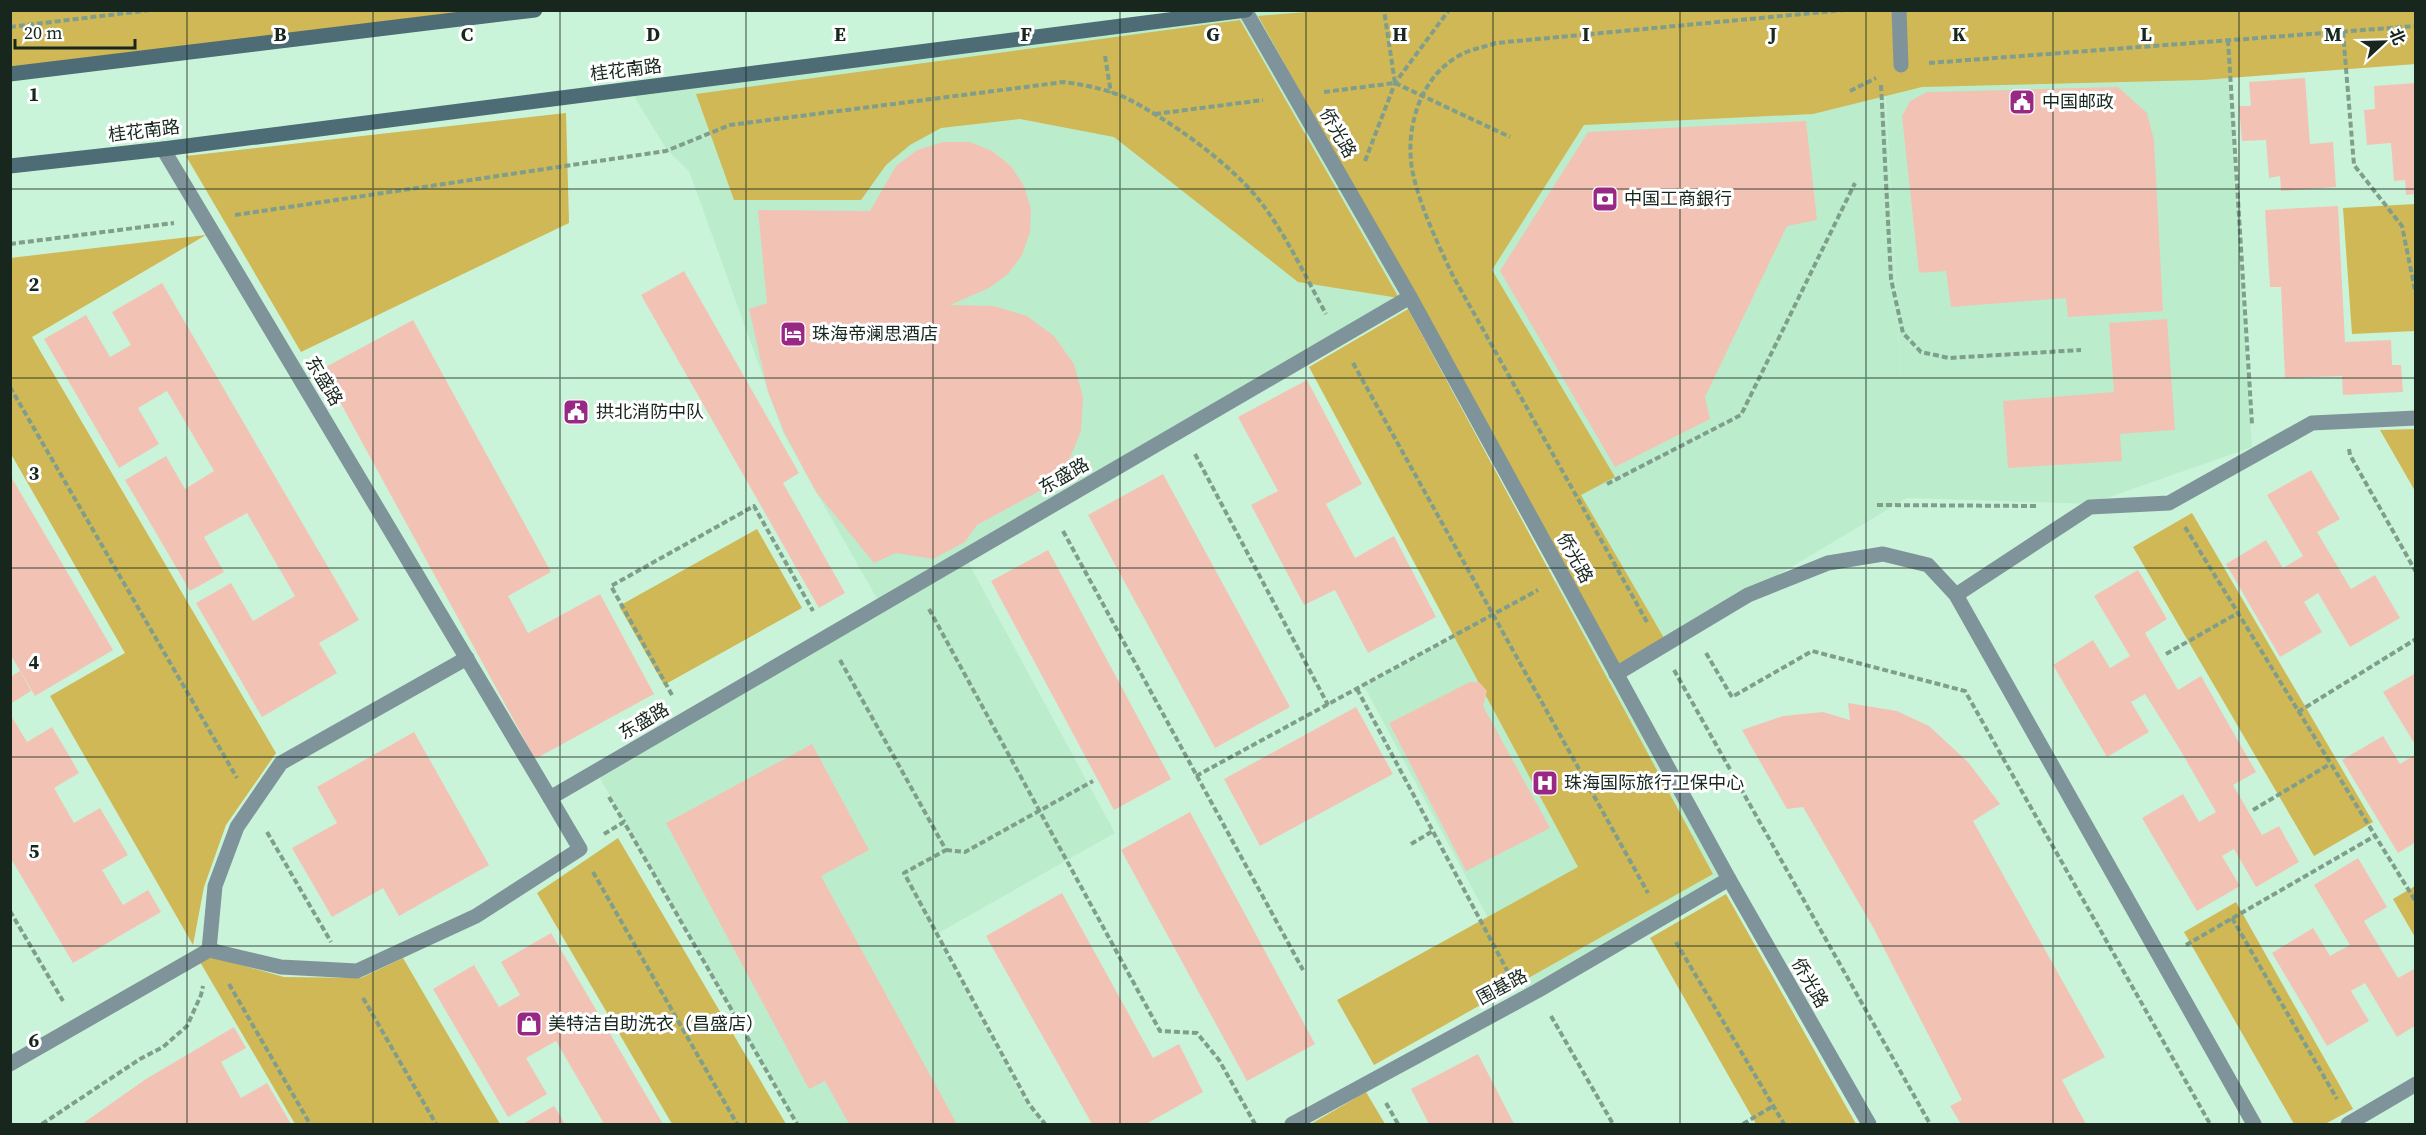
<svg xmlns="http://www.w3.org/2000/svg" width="2426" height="1135" font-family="'Source Serif 4','Noto Sans SC',serif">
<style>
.built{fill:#bbedcc}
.green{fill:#cfb855}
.building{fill:#f2c3b5}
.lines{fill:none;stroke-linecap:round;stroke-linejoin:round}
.path{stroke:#7f9e8b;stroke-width:4;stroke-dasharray:6 3;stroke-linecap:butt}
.service{stroke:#7f949a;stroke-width:15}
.minor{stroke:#7f949a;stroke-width:15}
.tertiary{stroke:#7f949a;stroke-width:15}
.secondary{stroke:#4d6c75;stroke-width:15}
.grid{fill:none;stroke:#17271d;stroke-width:1.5;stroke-opacity:0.55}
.labels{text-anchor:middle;stroke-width:6;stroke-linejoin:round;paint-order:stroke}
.street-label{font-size:18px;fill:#17271d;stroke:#fff}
.poi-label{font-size:18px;fill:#17271d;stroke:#fff;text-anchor:start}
.grid-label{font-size:20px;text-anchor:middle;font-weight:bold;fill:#17271d;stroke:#fff;stroke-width:6;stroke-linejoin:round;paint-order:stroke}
</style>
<rect width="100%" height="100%" fill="#caf4d9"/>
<g class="built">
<polygon points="1273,10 1880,11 1905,453 1881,11 2225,11 2252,447 2090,504 1907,498 1617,671 1408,297 880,604 784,435 689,171 667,150 630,90"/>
<polygon points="966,558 1115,833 935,935 1027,1105 1044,1124 798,1124 597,773"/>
<polygon points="1561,578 1727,879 1528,993 1364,686"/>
</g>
<g class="green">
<polygon points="11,10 480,11 11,67"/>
<polygon points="1331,10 2415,10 2416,64 2203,80 1922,87 1813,114 1584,125 1492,270 1615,477 1581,495 1664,638 1618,664 1258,16"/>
<polygon points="1240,20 1399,298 1298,282 1114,137 1020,119 941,128 910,145 886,165 861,200 734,200 696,94"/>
<polygon points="566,113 569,223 301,352 186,156"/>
<polygon points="2415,204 2415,331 2352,334 2343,208"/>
<polygon points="206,235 32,337 276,753 226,825 204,887 193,945 50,696 125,653 11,454 10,258"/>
<polygon points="1408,309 1713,874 1374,1065 1337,1000 1578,867 1309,367"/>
<polygon points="2415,429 2416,429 2415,491 2380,430"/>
<polygon points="2192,513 2373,822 2314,856 2133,547"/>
<polygon points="757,529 802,608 664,685 619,606"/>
<polygon points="618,838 786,1124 672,1124 537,893"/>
<polygon points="2415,886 2415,937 2393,899"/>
<polygon points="1726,894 1856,1124 1756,1124 1650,938"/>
<polygon points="2236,902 2353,1109 2325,1124 2294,1124 2184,932"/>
<polygon points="209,956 284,977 361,978 403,958 500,1124 295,1124 200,962"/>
<polygon points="1366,1092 1385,1124 1311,1124"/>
</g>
<g class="building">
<polygon points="2305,78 2310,144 2333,142 2336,187 2281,191 2280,176 2269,178 2266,140 2242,141 2239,106 2251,106 2249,82"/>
<polygon points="2416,83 2416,194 2406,195 2405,180 2394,181 2391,143 2367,145 2364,110 2375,109 2374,86"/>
<polygon points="2118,87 2147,113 2154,140 2163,311 2068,317 2066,298 1951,307 1946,271 1919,273 1902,116 1910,101 1927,92"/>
<polygon points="1806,121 1817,220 1787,226 1705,397 1710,419 1615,467 1500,271 1588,132"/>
<polygon points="943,142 970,142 992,151 1011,166 1024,186 1031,209 1030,232 1022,255 1008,274 989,288 950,305 994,306 1027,316 1054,336 1074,364 1083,397 1081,431 1068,463 1045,488 977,525 965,542 933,559 896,553 874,563 816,492 784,432 768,392 749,309 767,303 758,210 870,211 896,166 917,150"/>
<polygon points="2338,206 2345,342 2391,340 2392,365 2401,365 2403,392 2343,395 2342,376 2285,378 2281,287 2270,287 2265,210"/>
<polygon points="684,271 799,473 783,483 845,593 819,608 641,295"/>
<polygon points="162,283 359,620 319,643 337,673 262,717 196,603 231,583 253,621 295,596 247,513 204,537 224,572 190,591 125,480 166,456 185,489 214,471 167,391 138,408 159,444 119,468 44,339 86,315 110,357 131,345 112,312"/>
<polygon points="2167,319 2175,430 2120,434 2122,461 2008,468 2003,401 2114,392 2109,323"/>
<polygon points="413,320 551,572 508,596 528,633 600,594 654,694 535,759 322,369"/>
<polygon points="1307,380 1362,484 1326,504 1355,558 1394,536 1436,617 1368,653 1335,590 1304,605 1251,505 1278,491 1238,417"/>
<polygon points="2311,470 2340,519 2317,532 2351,589 2375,575 2400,618 2350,647 2318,593 2304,602 2322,632 2280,657 2226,564 2266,540 2283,568 2303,556 2267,495"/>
<polygon points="1163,474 1290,707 1215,748 1088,515"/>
<polygon points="10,475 113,650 35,696 10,654"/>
<polygon points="1048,550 1171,779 1114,810 991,581"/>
<polygon points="2138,570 2167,619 2145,633 2178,690 2201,676 2256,772 2233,785 2262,835 2279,826 2299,862 2256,887 2234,849 2222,856 2240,886 2197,911 2142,818 2183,794 2199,822 2216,812 2179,748 2145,694 2131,702 2149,732 2107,757 2053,665 2093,640 2110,668 2130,656 2094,596"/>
<polygon points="20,671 31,691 10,704 10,677"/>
<polygon points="2416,673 2416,746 2383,692"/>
<polygon points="1470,682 1479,682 1487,691 1483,706 1550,828 1466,871 1389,723"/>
<polygon points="1848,703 1897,711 1929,726 1968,762 2000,804 1973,821 2105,1057 2062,1080 2086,1124 1961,1124 1950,1106 1962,1100 1874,929 1803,807 1787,809 1742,730 1783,716 1823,712 1850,720"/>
<polygon points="1356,707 1393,774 1260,846 1224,779"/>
<polygon points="10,714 27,742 52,727 67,752 79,773 54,788 74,823 100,808 116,835 128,855 102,870 123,905 148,890 161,912 73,963 10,857"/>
<polygon points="414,732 489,865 399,916 383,888 332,917 292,848 337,823 317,787"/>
<polygon points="2383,736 2400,764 2416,754 2416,842 2398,853 2342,760"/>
<polygon points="812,744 869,850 821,876 957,1124 849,1124 825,1081 809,1089 666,823"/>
<polygon points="1190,812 1315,1044 1247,1081 1121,850"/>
<polygon points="2358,858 2387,907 2364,921 2398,978 2416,968 2416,1025 2397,1037 2365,983 2351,991 2369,1021 2327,1046 2272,953 2313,928 2330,956 2350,945 2314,885"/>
<polygon points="1062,893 1153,1058 1179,1044 1203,1092 1146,1124 1092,1124 986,936"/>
<polygon points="551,933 663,1124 598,1124 603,1122 556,1041 526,1058 547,1094 508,1117 433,989 474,965 499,1007 520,995 501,962"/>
<polygon points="234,1027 246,1048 221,1062 241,1098 267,1083 291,1124 82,1124 146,1079"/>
<polygon points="1478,1054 1514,1124 1429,1124 1411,1089"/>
<polygon points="554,1106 565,1124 523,1124"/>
</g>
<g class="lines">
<g class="path">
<polyline points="10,27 151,10"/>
<polyline points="2343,32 2354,165 2402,226 2416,295"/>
<polyline points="2228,40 2252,424"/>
<polyline points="1105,56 1111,93"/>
<polyline points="1929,63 2416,26"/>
<polyline points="1395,83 1510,137"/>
<polyline points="1881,85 1891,279 1903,333 1921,352 1949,358 2081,350"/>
<polyline points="1850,91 1876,78"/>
<polyline points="1324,92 1395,83 1384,10"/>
<polyline points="1155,114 1263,100"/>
<polyline points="1365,161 1395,83 1449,10"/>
<path d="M235 215 666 151 730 125 1064 82C1085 85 1106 89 1126 98 1168 119 1230 163 1259 200 1286 234 1305 276 1326 314"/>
<polyline points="10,244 174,223"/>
<polyline points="1353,363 1648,893"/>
<polyline points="10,387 237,778"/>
<polyline points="2349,449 2350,455 2416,572"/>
<polyline points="1195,454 1328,705"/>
<polyline points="1607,484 1741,415 1855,183"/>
<polyline points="1877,505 2038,506"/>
<polyline points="2185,527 2416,902"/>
<polyline points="1063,531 1303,970"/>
<polyline points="929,609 1160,1031 1197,1033 1219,1060 1255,1124"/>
<path d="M1647 622 1453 276C1438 244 1421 209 1413 174 1403 127 1422 69 1469 51 1478 48 1487 46 1496 43L1845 10"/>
<polyline points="1706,653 1732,697 1812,651 1965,691 2210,1124"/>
<polyline points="2166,654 2238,613"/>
<polyline points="840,660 946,850 904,873 1029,1104 1045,1124"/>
<polyline points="1674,670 1930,1124"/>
<polyline points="1357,689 1509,974"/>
<polyline points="672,695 611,586 754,506 813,611"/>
<polyline points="2298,712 2416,639"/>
<polyline points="1196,776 1538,590"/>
<polyline points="609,797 624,822"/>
<polyline points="2253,810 2330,764"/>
<polyline points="267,832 331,942"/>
<polyline points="604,834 624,822 797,1124"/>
<polyline points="1411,844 1433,831"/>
<polyline points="946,850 965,852 1093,781"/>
<polyline points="593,872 737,1124"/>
<polyline points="10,911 63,1001"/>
<polyline points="2232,918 2337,1099"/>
<polyline points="1676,942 1784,1124"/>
<polyline points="2186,945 2375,836"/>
<polyline points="229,984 310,1124"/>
<polyline points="363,998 436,1124"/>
<polyline points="1551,1016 1613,1124"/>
<polyline points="1386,1103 1398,1124"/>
<polyline points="42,1124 140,1059 163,1047 187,1026 201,995 203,986"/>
<polyline points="1743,1124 1773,1106"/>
</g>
<g class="service">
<polyline points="1899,10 1901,65"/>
<polyline points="163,149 550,798 1410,297"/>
<polyline points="1956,595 2090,507 2169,503 2312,423 2416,418"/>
<polyline points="1616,674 1748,595 1828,563 1883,554 1928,565 1956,595 2254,1124"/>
<polyline points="209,950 215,886 237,827 281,763 467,658"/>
<polyline points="10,1064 209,950 281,967 357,971 476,916 580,849 550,798"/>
</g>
<g class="minor">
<polyline points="1292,1124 1537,991 1729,879"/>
<polyline points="2348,1124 2416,1084"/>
</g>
<polyline class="tertiary" points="1245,10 1410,297 1729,879 1869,1124"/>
<g class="secondary">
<polyline points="10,74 535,10"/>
<polyline points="10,166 163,149 1246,10"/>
</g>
</g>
<path class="grid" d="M187 10V1124M373 10V1124M560 10V1124M746 10V1124M933 10V1124M1120 10V1124M1306 10V1124M1493 10V1124M1680 10V1124M1866 10V1124M2053 10V1124M2239 10V1124M10 189H2416M10 378H2416M10 568H2416M10 757H2416M10 946H2416"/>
<defs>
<g id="civic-square" transform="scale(1.35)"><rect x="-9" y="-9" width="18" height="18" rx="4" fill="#992885" stroke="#fff"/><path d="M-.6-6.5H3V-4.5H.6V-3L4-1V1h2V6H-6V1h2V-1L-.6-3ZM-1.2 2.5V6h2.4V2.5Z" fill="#fff"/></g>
<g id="bank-square" transform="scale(1.35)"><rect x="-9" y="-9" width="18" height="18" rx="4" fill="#992885" stroke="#fff"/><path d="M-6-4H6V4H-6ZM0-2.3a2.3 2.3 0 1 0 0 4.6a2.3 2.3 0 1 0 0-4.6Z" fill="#fff"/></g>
<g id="hotel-square" transform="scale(1.35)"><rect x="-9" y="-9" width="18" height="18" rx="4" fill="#992885" stroke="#fff"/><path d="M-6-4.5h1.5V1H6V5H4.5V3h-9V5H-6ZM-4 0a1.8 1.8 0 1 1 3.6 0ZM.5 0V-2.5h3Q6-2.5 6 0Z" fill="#fff"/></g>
<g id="hospital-square" transform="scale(1.35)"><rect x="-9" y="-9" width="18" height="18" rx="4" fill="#992885" stroke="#fff"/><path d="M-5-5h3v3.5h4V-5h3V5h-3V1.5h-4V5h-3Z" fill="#fff"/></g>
<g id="shop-square" transform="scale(1.35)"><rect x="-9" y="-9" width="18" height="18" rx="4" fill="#992885" stroke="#fff"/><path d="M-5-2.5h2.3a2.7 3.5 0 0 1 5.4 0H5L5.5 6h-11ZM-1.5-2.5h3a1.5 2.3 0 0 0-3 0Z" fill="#fff"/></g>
</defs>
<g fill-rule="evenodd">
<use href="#civic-square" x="2022" y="102"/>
<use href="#bank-square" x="1605" y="199"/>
<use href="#hotel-square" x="793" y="334"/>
<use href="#civic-square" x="576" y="412"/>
<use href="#hospital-square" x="1545" y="783"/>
<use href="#shop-square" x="529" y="1024"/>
</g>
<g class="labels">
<g class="street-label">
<text transform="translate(626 70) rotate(-7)" y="6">桂花南路</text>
<text transform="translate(144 131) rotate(-7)" y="6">桂花南路</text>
<text transform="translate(1338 133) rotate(60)" y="6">侨光路</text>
<text transform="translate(324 381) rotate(59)" y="6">东盛路</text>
<text transform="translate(1064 476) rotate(-30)" y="6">东盛路</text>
<text transform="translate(1575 558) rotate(61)" y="6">侨光路</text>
<text transform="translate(644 721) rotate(-30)" y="6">东盛路</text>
<text transform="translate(1810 983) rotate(60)" y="6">侨光路</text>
<text transform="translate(1502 987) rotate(-28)" y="6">围基路</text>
</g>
<g class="poi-label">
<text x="2042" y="108">中国邮政</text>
<text x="1624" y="205">中国工商銀行</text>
<text x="812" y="340">珠海帝澜思酒店</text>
<text x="596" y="418">拱北消防中队</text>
<text x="1564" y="789">珠海国际旅行卫保中心</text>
<text x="548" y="1030">美特洁自助洗衣（昌盛店）</text>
</g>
</g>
<g class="grid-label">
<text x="280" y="41">B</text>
<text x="467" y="41">C</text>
<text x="653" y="41">D</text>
<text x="840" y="41">E</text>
<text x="1026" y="41">F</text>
<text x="1213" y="41">G</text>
<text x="1400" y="41">H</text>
<text x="1586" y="41">I</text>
<text x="1773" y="41">J</text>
<text x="1959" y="41">K</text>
<text x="2146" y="41">L</text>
<text x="2333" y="41">M</text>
<text x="34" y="101">1</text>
<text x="34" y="291">2</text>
<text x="34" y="480">3</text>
<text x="34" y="669">4</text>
<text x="34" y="858">5</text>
<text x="34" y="1047">6</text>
</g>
<rect width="2426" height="1135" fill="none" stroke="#17271d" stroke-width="24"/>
<g transform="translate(2384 42) rotate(68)" stroke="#ffffff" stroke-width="4.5" paint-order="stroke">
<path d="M0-4.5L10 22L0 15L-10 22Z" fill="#17271d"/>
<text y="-9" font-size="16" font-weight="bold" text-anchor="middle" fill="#17271d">北</text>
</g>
<path d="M15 39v9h120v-9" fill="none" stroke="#17271d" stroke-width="3"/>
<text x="24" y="39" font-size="18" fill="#17271d" stroke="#ffffff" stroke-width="4.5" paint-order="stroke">20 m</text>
</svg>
